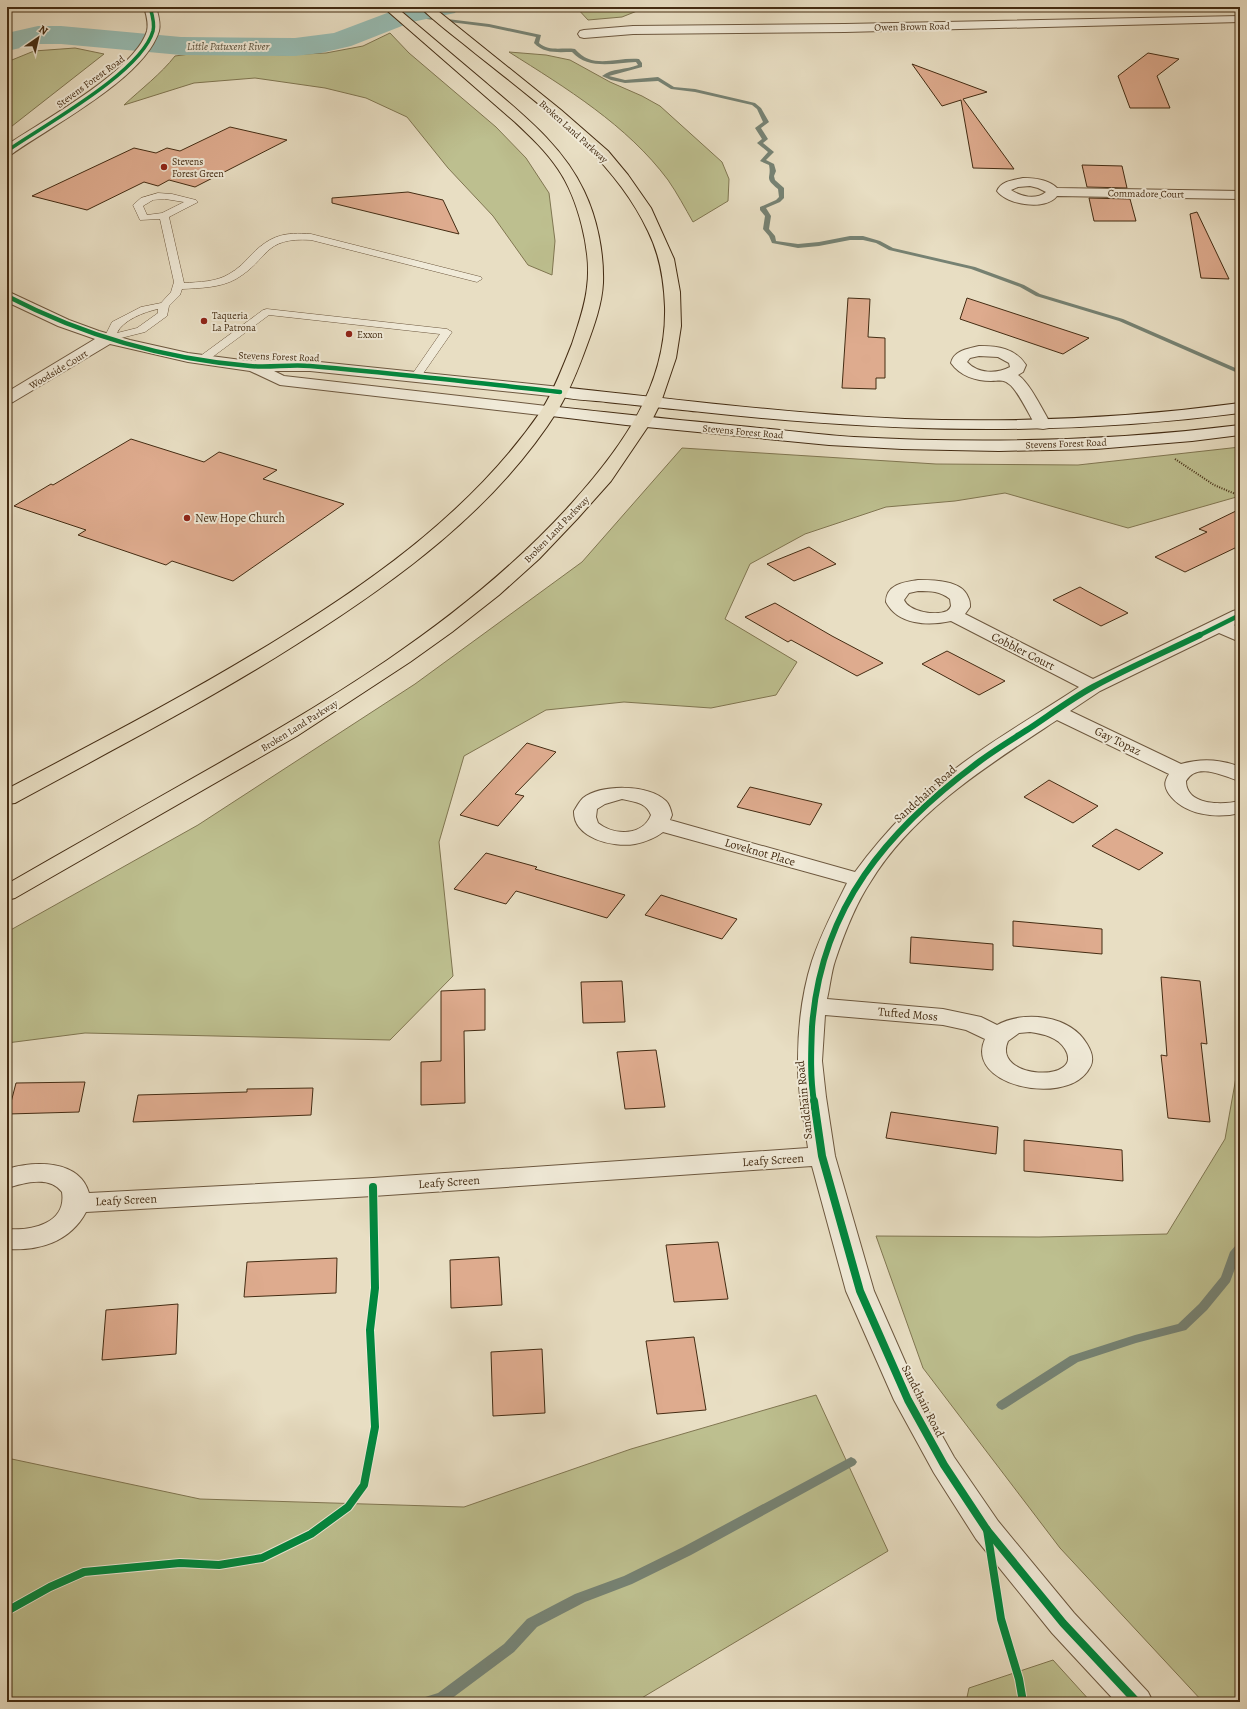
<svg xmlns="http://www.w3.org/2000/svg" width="1247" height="1709" font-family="Alegreya,serif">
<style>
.green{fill:#bdbf8f;stroke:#807651}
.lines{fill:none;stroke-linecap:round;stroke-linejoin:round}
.stream{fill:#768273;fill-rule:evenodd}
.river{fill:#97bcb3;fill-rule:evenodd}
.building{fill:#deab8e;stroke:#442c13}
.lane-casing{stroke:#6d583f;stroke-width:1}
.street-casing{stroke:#6d583f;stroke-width:2}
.secondary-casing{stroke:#442c13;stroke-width:2}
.primary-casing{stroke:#442c13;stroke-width:2}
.path{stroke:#442c13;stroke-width:2;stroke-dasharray:1 1.5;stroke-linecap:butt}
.lane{fill:#f0ead8;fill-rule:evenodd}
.street{fill:#f0ead8;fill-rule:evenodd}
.secondary{fill:#f0ead8;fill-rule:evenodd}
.primary{fill:#e8dec3;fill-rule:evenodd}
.cycleway-far3-casing{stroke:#f0ead8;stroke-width:5}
.cycleway-far2-casing{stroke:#f0ead8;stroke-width:6}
.cycleway-far1-casing{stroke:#f0ead8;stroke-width:8}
.cycleway-casing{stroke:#f0ead8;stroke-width:10}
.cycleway-far3{stroke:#00873e;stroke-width:3.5}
.cycleway-far2{stroke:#00873e;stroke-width:4.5}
.cycleway-far1{stroke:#00873e;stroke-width:6}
.cycleway{stroke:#00873e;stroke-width:8}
.poi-dot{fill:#8f2418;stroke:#f0ead8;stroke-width:1.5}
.labels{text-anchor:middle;stroke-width:4;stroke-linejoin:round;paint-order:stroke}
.far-street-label{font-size:10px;fill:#442c13;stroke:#f0ead8}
.far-poi-label{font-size:10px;fill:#442c13;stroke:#f0ead8;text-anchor:start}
.far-water-label{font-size:11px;font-style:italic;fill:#59503b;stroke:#f0ead8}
.poi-label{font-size:12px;fill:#442c13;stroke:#f0ead8;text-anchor:start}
.street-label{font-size:12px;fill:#442c13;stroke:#f0ead8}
</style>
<rect width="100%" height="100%" fill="#e8dec3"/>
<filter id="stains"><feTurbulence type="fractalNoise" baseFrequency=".005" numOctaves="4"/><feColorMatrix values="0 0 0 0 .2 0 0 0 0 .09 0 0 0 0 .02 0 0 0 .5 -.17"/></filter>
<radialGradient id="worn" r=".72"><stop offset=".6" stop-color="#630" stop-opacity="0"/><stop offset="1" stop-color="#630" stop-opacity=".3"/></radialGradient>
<g class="green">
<polygon points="576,7 647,7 622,17 588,20"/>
<path d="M390 33 409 53 496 127 526 158 549 193 555 241 552 275 528 265 493 216 448 168 407 117 366 98 325 88 255 78 194 83 124 105C141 89 161 74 175 56L212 51 283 55 326 53 363 46Z"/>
<polygon points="75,48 104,54 7,130 7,62 34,51"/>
<path d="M509 52 546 55 570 60 610 82 642 96 660 106 722 162 729 179 728 201 693 222C685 208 677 193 668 180 627 125 566 88 509 52Z"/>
<polygon points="1240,447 1240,496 1128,528 1005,493 955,501 886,507 805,534 750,564 725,619 797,662 776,695 711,708 624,702 546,710 464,756 439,842 453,976 390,1040 85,1033 7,1043 7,932 198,825 415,684 582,562 682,448 936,464 1078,465"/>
<polygon points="1240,1055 1240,1702 1203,1702 1060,1548 923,1368 876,1236 1039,1237 1167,1234 1225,1139"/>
<polygon points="816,1395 888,1551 635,1702 7,1702 7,1458 200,1499 464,1507 631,1449"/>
<polygon points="1053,1660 1091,1702 966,1702 969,1688"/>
</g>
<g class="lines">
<g class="stream">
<path d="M405 14 489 24 541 35 539 43C550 52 562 47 575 49 593 70 615 57 639 59L642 63V67L609 76 625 80 658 77 674 87 695 89 755 103 761 108 769 122 761 128 768 139 763 143 774 152 766 160 774 164 776 171 774 176 775 180 784 188V198L780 202 766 208 771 216 769 229 775 236 776 241 798 244 819 242 850 236H863L880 241 893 248 975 267 1024 285 1040 294 1123 319 1240 370V374L1119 321 1036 296 1020 287 971 269 889 250 876 243 863 240H850L819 246 798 248 772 243 769 236 763 229 765 216 760 210V207L776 200 779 197 778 189C763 177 772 179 769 165L760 161 768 152 757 143 762 139 755 128 763 122 757 109 752 105 695 92 671 89 658 81 625 83 611 80 602 76C612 68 626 70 638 65L636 62C614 63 588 70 572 52 558 52 544 54 534 43L536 37 489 27 403 16V14Z"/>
<polygon points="7,31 24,37 24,38 22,39 7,34"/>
<polygon points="1240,1244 1240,1255 1230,1282 1207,1310 1186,1330 1136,1343 1078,1362 1006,1408 1002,1410 998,1408 996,1405 998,1402 1070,1356 1135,1335 1178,1324 1199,1304 1221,1277 1230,1252 1236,1245"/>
<polygon points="851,1457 855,1459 857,1462 855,1465 691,1555 632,1584 585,1602 537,1627 514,1652 447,1702 420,1702 422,1698 438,1693 504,1644 527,1619 575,1594 624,1576 683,1547"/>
</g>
<polygon class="river" points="403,7 459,7 455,13 412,22 351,46 321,53 295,56 181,55 61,44 38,44 7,51 7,33 38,26 61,26 181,37 295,38 334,33"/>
</g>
<g class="building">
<polygon points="1148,53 1179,59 1157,76 1170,108 1130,108 1118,76"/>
<polygon points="912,64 987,92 963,99 1014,169 973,168 961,100 942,106"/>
<polygon points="230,127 287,140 195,187 169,180 158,186 144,182 87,210 32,196 134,148 156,153 167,148 180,151"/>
<polygon points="1082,165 1122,166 1127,188 1087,187"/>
<polygon points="408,192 443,200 459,234 332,203 332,198"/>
<polygon points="1089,198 1130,199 1136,221 1094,221"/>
<polygon points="1197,212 1229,279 1201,278 1190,214"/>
<polygon points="848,298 870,299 868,337 885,338 885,378 876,378 876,389 842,388"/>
<polygon points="967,298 1089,338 1063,354 960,319"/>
<polygon points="131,439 204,462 219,452 277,470 263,479 344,504 233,581 172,561 166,565 78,535 86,530 14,506 51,484 53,485"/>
<polygon points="1240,509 1240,548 1237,547 1185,572 1155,557 1207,532 1199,529"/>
<polygon points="809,547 836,564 794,581 767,564"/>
<polygon points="1080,587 1085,590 1128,613 1101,626 1053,600"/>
<polygon points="775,603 832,636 883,663 857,676 791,640 788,642 745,617"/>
<polygon points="947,651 1005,681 979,695 922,664"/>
<polygon points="527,743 556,752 515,794 524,796 498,826 460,815"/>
<polygon points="1049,780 1098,806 1073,823 1024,797"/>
<polygon points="750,787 822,804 810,825 737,807"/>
<polygon points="1116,829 1163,853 1139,870 1092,846"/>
<polygon points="486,853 537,867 535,869 625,895 607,918 516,891 506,904 454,889"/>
<polygon points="661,895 737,919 722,939 645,915"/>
<polygon points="1013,921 1102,929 1102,954 1013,946"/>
<polygon points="911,937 993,944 993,970 910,963"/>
<polygon points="1161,977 1200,981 1207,1044 1201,1043 1210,1122 1168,1118 1161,1055 1167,1056"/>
<polygon points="622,981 625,1022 583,1023 581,982"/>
<polygon points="485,989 485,1030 464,1031 465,1103 421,1105 421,1062 441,1061 441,991"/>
<polygon points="656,1050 665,1107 625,1109 617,1052"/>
<polygon points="85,1082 79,1112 8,1114 16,1083"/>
<polygon points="313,1088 311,1115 133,1122 138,1095 247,1092 247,1089"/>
<polygon points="891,1112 998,1127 996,1154 886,1138"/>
<polygon points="1024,1140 1122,1150 1123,1181 1024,1171"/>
<polygon points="718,1242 728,1299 674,1302 666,1245"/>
<polygon points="499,1257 502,1305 451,1308 450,1260"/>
<polygon points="337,1258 336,1293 244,1297 247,1262"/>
<polygon points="178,1304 176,1354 102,1360 106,1310"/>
<polygon points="694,1337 706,1410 657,1414 646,1341"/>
<polygon points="542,1349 545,1413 493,1416 491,1352"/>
</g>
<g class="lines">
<g class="lane-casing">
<g id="lane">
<path d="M158 193 172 194 196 200 198 202 169 217 184 283C199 282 216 282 229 274 238 269 245 262 252 254 271 235 285 232 311 234L481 277 482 279 477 282 311 240C262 237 270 259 236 279 220 288 200 288 182 289L180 295 169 306 167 316 145 332 109 341 105 340 104 338 112 322 141 307 161 303 171 292 174 282 160 219 140 220 133 205 141 198ZM165 199 184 202 162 213 147 215 143 206 153 200ZM158 309V313L137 328 117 333C123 320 144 312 158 309Z"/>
<polygon points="267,309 447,329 452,332 420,378 416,379 411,376 440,334 269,315 207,361 199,361 198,359 199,357 263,310"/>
</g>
</g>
<g class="street-casing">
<g id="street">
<path d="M144 7H156C158 14 161 23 159 31 145 78 51 126 12 154L7 155V145C42 121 135 71 147 31 149 23 146 14 144 7Z"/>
<polygon points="1240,16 1240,22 845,32 633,34 584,38 580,37 578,34 580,31 584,30 633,26 845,24"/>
<path d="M1023 178C1034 178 1048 179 1057 188L1240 191V199L1057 196C1046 211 1007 205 997 191 1001 181 1013 180 1023 178ZM1030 186 1038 188 1046 192C1036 200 1021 197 1011 190L1018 187Z"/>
<polygon points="7,291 69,320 99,331 130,340 188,353 249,361 310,361 560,387 566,389 568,392 566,395 560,397 310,371 274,371 284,376 555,407 557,411 555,415 549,416 280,385 250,371 188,362 110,344 13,402 7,404 7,392 95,339 58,326 7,302"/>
<path d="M979 346C998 346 1015 348 1026 365L1023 372 1018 375C1030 383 1043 411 1051 424L1049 428 1043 429 1037 428C1030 417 1018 390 1009 384 1003 379 999 381 991 381 976 381 960 376 951 363 954 350 968 349 979 346ZM979 356 998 357 1009 363 1010 367C997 374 978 374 967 362L970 358Z"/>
<path d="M918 580C933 580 962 580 968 597 970 600 970 604 970 607L965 614 1093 679 1233 611 1240 609V622L1234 625 1240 629V642L1219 633 1100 691 1070 711 1181 764C1202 758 1220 759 1240 767V781C1225 777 1197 761 1186 781 1186 806 1223 805 1240 801V813C1216 819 1184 815 1169 794 1164 786 1164 782 1169 774L1057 720C990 764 914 811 871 881 855 905 844 934 835 961 831 973 830 987 827 999L943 1009 981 1017 997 1025C1024 1010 1070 1015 1087 1044 1090 1049 1093 1055 1092 1061 1092 1065 1089 1069 1087 1072 1062 1106 964 1085 985 1039L966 1030 943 1025 825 1015 822 1061 826 1097 835 1156 874 1291 921 1398 954 1457 998 1521 1074 1613 1148 1692 1153 1702H1116L1052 1633 976 1539 934 1473 894 1400 846 1291 812 1166 373 1196 86 1212C70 1242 39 1251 7 1249V1229C31 1231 67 1224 62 1192 50 1175 23 1183 7 1188V1169C34 1161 79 1159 89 1193L373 1178 808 1148C804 1119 797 1089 798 1060 798 1028 802 992 812 961 821 934 834 909 847 883L663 832C655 838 645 842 635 844 613 848 573 838 574 811 577 806 579 802 583 798 602 784 648 784 666 801 669 804 671 810 672 815L670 820 855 872C888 827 928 787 974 755 1008 731 1044 710 1079 687L951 621C928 626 898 625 886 602 886 584 905 582 918 580ZM918 591C931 591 940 591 950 599L951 606C950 608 949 610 947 611 936 616 909 612 904 600L909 593ZM622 799C634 802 646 802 651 815 643 836 614 836 598 823L596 817 597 809 605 804ZM1030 1032C1043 1034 1058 1037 1065 1049 1086 1083 991 1080 1008 1041L1019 1033Z"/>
</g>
</g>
<g class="secondary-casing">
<g id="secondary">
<path d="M560 387C675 399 789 414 905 419 1017 423 1129 418 1240 403V413C1057 437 885 432 702 412 670 409 638 405 606 402 589 400 571 400 554 395L552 392 554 389Z"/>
<path d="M549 406C619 414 690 421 760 428 792 431 823 435 854 437 983 444 1112 441 1240 425V435L1192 441 1096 449 999 451 902 449 829 445 626 425 543 415 541 411 543 407Z"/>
</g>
</g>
<g class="primary-casing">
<g id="primary">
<path d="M383 7H396C426 32 456 58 486 83 523 115 563 146 584 191 597 218 604 252 603 283 602 304 594 326 587 345 579 367 570 390 558 410 495 510 395 582 297 644 206 702 110 751 15 803L7 804V789C100 740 193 692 283 636 380 576 475 507 541 411 554 391 563 366 572 344 578 325 585 306 587 287 592 252 578 198 558 169 546 151 531 137 515 122Z"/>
<path d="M420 7H433L561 110 608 151 628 175 651 208 674 259 680 292 681 326 676 358 661 402 651 422 611 481 578 518 539 559 499 595 452 632 410 662 297 736 15 898 7 900V884C64 851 121 819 179 786 319 707 463 624 572 503 622 447 667 386 665 307 664 280 660 255 648 231 611 152 531 99 465 45 450 33 434 21 420 7Z"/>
</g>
</g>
<polyline class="path" points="1175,459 1214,485 1240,496"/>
<use href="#lane" class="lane"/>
<use href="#street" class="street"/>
<use href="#secondary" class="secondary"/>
<use href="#primary" class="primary"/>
<g class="cycleway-far3-casing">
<path id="cycleway-far3" d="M7 151C44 125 141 73 153 31 155 23 152 14 150 7"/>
</g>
<g class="cycleway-far2-casing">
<g id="cycleway-far2">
<path d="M7 296C82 335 165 359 250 366 270 368 290 364 310 366 394 373 477 383 560 392"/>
<polyline points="1198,636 1240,615"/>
</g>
</g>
<g class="cycleway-far1-casing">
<path id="cycleway-far1" d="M814 1102C810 1077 811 1052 812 1027 821 907 887 830 980 761 996 749 1013 739 1030 728 1051 714 1071 699 1093 687 1128 668 1165 652 1200 635"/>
</g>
<g class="cycleway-casing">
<g id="cycleway">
<polyline points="814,1101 822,1156 860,1291 908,1400 944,1465 987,1530 1063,1623 1137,1702"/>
<polyline points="987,1530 1001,1619 1019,1679 1023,1702"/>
<polyline points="7,1611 50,1587 84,1572 180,1563 219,1565 262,1558 311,1534 348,1507 364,1485 375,1427 370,1330 375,1288 373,1187"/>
</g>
</g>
<use href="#cycleway-far3" class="cycleway-far3"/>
<use href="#cycleway-far2" class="cycleway-far2"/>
<use href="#cycleway-far1" class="cycleway-far1"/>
<use href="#cycleway" class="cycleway"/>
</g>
<g class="poi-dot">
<circle cx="164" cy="167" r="4"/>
<circle cx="204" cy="321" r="4"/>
<circle cx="349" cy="334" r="4"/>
<circle cx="187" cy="518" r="4"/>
</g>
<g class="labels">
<g class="far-street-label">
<text transform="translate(912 26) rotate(-1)" y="4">Owen Brown Road</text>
<text transform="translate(90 81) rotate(-36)" y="4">Stevens Forest Road</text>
<text transform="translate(574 131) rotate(42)" y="4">Broken Land Parkway</text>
<text transform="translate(1146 193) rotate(1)" y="4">Commadore Court</text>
<text transform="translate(279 356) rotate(2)" y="4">Stevens Forest Road</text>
<text transform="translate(58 369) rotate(-31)" y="4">Woodside Court</text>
<text transform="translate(743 431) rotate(5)" y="4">Stevens Forest Road</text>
<text transform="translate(1066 443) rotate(-2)" y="4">Stevens Forest Road</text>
<text transform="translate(556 529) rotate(-46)" y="4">Broken Land Parkway</text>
<text transform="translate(299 725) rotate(-32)" y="4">Broken Land Parkway</text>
</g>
<g class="far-poi-label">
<text x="172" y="165">Stevens<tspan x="172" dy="12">Forest Green</tspan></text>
<text x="212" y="319">Taqueria<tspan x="212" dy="12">La Patrona</tspan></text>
<text x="357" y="338">Exxon</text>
</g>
<g class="far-water-label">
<text x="228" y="50">Little Patuxent River</text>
</g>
<g class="poi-label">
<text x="195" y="522">New Hope Church</text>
</g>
<g class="street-label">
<text transform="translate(1023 651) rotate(27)" y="4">Cobbler Court</text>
<text transform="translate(1118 741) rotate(26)" y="4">Gay Topaz</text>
<text transform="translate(925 794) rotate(-42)" y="4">Sandchain Road</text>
<text transform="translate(760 852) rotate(16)" y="4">Loveknot Place</text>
<text transform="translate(908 1014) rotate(5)" y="4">Tufted Moss</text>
<text transform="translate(804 1100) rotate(-96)" y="4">Sandchain Road</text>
<text transform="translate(773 1160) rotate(-4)" y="4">Leafy Screen</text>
<text transform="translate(449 1182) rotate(-4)" y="4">Leafy Screen</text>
<text transform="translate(126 1200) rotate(-3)" y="4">Leafy Screen</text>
<text transform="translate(923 1401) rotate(63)" y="4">Sandchain Road</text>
</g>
</g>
<rect width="1247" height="1709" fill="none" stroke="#e8dec3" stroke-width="24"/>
<rect x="8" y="8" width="1231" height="1693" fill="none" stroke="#442c13" stroke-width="2"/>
<rect x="12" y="12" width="1223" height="1685" fill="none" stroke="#442c13"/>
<g transform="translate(38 38) rotate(34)" stroke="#f0ead8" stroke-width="3" paint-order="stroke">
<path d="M0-3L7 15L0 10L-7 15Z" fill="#442c13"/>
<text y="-6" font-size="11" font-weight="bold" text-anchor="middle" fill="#442c13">N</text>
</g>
<rect width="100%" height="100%" filter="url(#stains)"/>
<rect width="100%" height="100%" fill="url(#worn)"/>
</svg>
